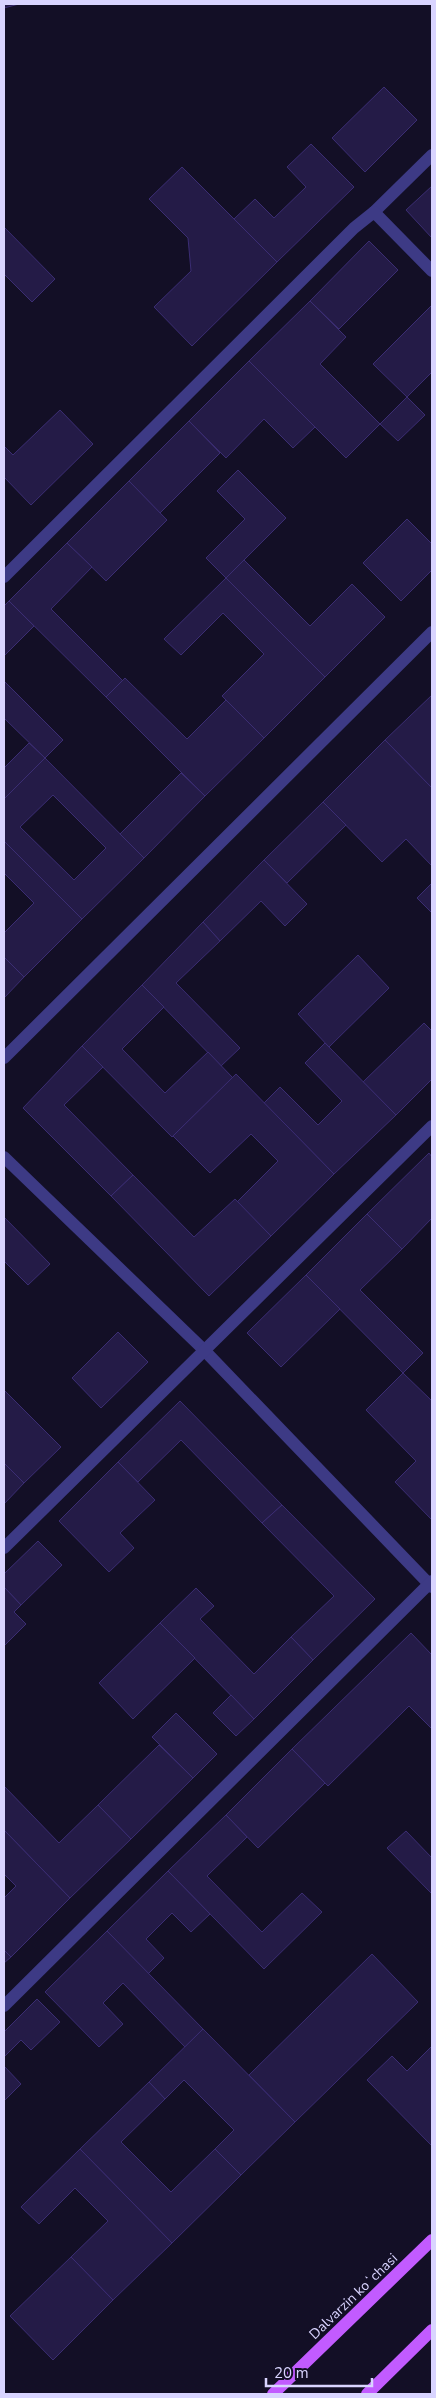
<svg xmlns="http://www.w3.org/2000/svg" width="436" height="2398" font-family="'Nunito Sans',sans-serif">
<style>
.building{fill:#241b47;stroke:#3b2d73;fill-rule:evenodd}
.lines{fill:none;stroke-linecap:round;stroke-linejoin:round}
.minor{stroke:#3d3a85;stroke-width:12}
.major{stroke:#c25bff;stroke-width:12}
.labels{text-anchor:middle;stroke-width:4.5;stroke-linejoin:round;paint-order:stroke}
.street-label{font-size:14px;fill:#d9d4ff;stroke:#130f26}
</style>
<rect width="100%" height="100%" fill="#130f26"/>
<g class="building">
<polygon points="4,4 19,4 4,8"/>
<polygon points="384,87 417,120 365,172 332,138"/>
<polygon points="311,144 354,187 277,262 234,219 255,199 274,218 306,187 287,167"/>
<polygon points="182,167 277,262 192,346 154,307 191,271 188,238 149,199"/>
<polygon points="432,186 432,238 406,210"/>
<polygon points="4,227 55,279 32,302 4,274"/>
<polygon points="369,241 398,270 339,329 310,301"/>
<polygon points="310,301 346,337 320,364 380,424 346,458 249,361"/>
<polygon points="432,305 432,372 407,397 373,364"/>
<polygon points="249,361 315,427 293,448 264,419 226,458 189,421"/>
<polygon points="407,397 425,415 398,441 380,424"/>
<polygon points="60,410 93,444 31,505 4,477 4,446 13,455"/>
<polygon points="189,421 220,453 160,513 129,481"/>
<polygon points="238,470 286,518 226,578 206,558 245,519 217,491"/>
<polygon points="129,481 167,520 106,581 67,543"/>
<polygon points="407,519 432,544 432,570 401,601 363,563"/>
<polygon points="67,543 92,567 51,609 123,681 106,697 9,601"/>
<polygon points="244,560 310,626 352,584 385,617 325,677 226,578"/>
<polygon points="226,578 325,677 264,738 222,696 264,654 223,613 181,655 164,639"/>
<polygon points="9,601 34,626 4,656 4,606"/>
<polygon points="125,678 187,739 226,700 264,738 205,796 106,697"/>
<polygon points="4,681 63,740 45,758 4,718"/>
<polygon points="432,695 432,788 385,740"/>
<polygon points="385,740 432,788 432,866 406,839 382,862 323,802"/>
<polygon points="29,743 45,758 4,799 4,768"/>
<path d="M45 758 144 858 82 919 4 841V799ZM53 795 106 848 74 880 20 827Z"/>
<polygon points="181,773 205,796 144,858 120,834"/>
<polygon points="323,802 346,825 287,883 264,860"/>
<polygon points="4,841 82,919 24,977 4,957 4,933 34,903 4,873"/>
<polygon points="264,860 307,904 285,926 261,901 220,941 203,922"/>
<polygon points="432,883 432,913 417,898"/>
<polygon points="203,922 220,941 176,983 240,1048 221,1066 142,985"/>
<polygon points="358,955 389,988 329,1047 298,1014"/>
<polygon points="4,957 24,977 4,998"/>
<polygon points="142,985 164,1007 122,1049 165,1093 208,1052 233,1078 172,1137 82,1046"/>
<polygon points="424,1023 432,1031 432,1079 396,1115 363,1082"/>
<polygon points="325,1043 396,1115 334,1174 264,1103 280,1087 318,1125 342,1101 305,1063"/>
<polygon points="82,1046 103,1067 64,1105 133,1175 111,1196 23,1108"/>
<polygon points="236,1074 334,1174 271,1236 237,1202 278,1161 251,1134 210,1173 173,1136"/>
<polygon points="429,1153 432,1157 432,1218 402,1249 367,1214"/>
<polygon points="133,1175 194,1237 235,1199 271,1236 209,1296 111,1196"/>
<polygon points="367,1214 402,1249 360,1290 423,1353 403,1373 306,1275"/>
<polygon points="4,1217 50,1264 28,1285 4,1261"/>
<polygon points="306,1275 340,1309 281,1367 247,1333"/>
<polygon points="118,1332 148,1362 101,1408 72,1378"/>
<polygon points="403,1373 432,1401 432,1520 395,1482 416,1461 366,1410"/>
<polygon points="4,1390 61,1447 24,1483 4,1463"/>
<polygon points="180,1401 282,1505 262,1523 181,1440 138,1482 118,1462"/>
<polygon points="118,1462 155,1500 120,1533 134,1548 109,1572 59,1521"/>
<polygon points="4,1463 24,1483 4,1504"/>
<polygon points="282,1505 375,1599 313,1660 291,1637 334,1596 262,1523"/>
<polygon points="38,1541 62,1565 21,1605 4,1587 4,1574"/>
<polygon points="4,1587 21,1605 14,1612 26,1624 4,1646"/>
<polygon points="196,1588 214,1606 200,1619 254,1674 291,1637 313,1660 254,1719 160,1623"/>
<polygon points="160,1623 195,1658 133,1719 99,1683"/>
<polygon points="411,1633 432,1655 432,1729 409,1706 328,1786 292,1749"/>
<polygon points="231,1695 254,1719 236,1736 213,1713"/>
<polygon points="176,1713 217,1754 193,1778 152,1737"/>
<polygon points="159,1745 193,1778 131,1839 98,1805"/>
<polygon points="292,1749 325,1783 258,1848 226,1815"/>
<polygon points="4,1786 59,1843 98,1805 131,1839 70,1898 4,1830"/>
<polygon points="226,1815 247,1837 207,1876 262,1932 302,1893 322,1912 264,1969 168,1871"/>
<polygon points="4,1830 70,1898 11,1957 4,1950 4,1898 16,1886 4,1874"/>
<polygon points="406,1831 432,1858 432,1894 387,1848"/>
<polygon points="168,1871 210,1914 191,1932 172,1913 146,1939 164,1958 148,1974 107,1931"/>
<polygon points="107,1931 203,2029 185,2047 123,1983 103,2003 123,2024 99,2047 45,1992"/>
<polygon points="4,1950 11,1957 4,1963"/>
<polygon points="372,1954 418,2002 295,2122 249,2075"/>
<polygon points="37,1999 60,2022 31,2050 21,2040 4,2057 4,2032"/>
<polygon points="203,2029 295,2122 241,2175 215,2149 234,2130 184,2080 165,2099 149,2082"/>
<polygon points="432,2046 432,2146 367,2080 392,2056 407,2071"/>
<polygon points="4,2066 21,2084 4,2101"/>
<polygon points="149,2082 165,2099 121,2142 171,2192 215,2149 241,2175 172,2243 80,2149"/>
<polygon points="80,2149 172,2243 113,2300 71,2257 108,2221 75,2188 39,2224 21,2207"/>
<polygon points="71,2257 113,2300 53,2360 10,2316"/>
</g>
<g class="lines">
<g class="minor">
<polyline points="374,212 432,155"/>
<polyline points="4,577 354,228 374,212 432,271"/>
<polyline points="4,1058 432,632"/>
<polyline points="4,1157 204,1350 432,1587"/>
<polyline points="4,1548 432,1126"/>
<polyline points="4,2006 432,1581"/>
</g>
<g class="major">
<polyline points="273,2394 432,2240"/>
<polyline points="367,2394 432,2330"/>
</g>
</g>
<g class="labels">
<g class="street-label">
<text transform="translate(353 2296) rotate(-44)" y="5">Dalvarzin koʻchasi</text>
</g>
</g>
<rect width="436" height="2398" fill="none" stroke="#d9d4ff" stroke-width="10"/>
<path d="M266 2378v8h106v-8" fill="none" stroke="#d9d4ff" stroke-width="2.5"/>
<text x="274" y="2378" font-size="15" fill="#d9d4ff" stroke="#130f26" stroke-width="4" paint-order="stroke">20 m</text>
</svg>
